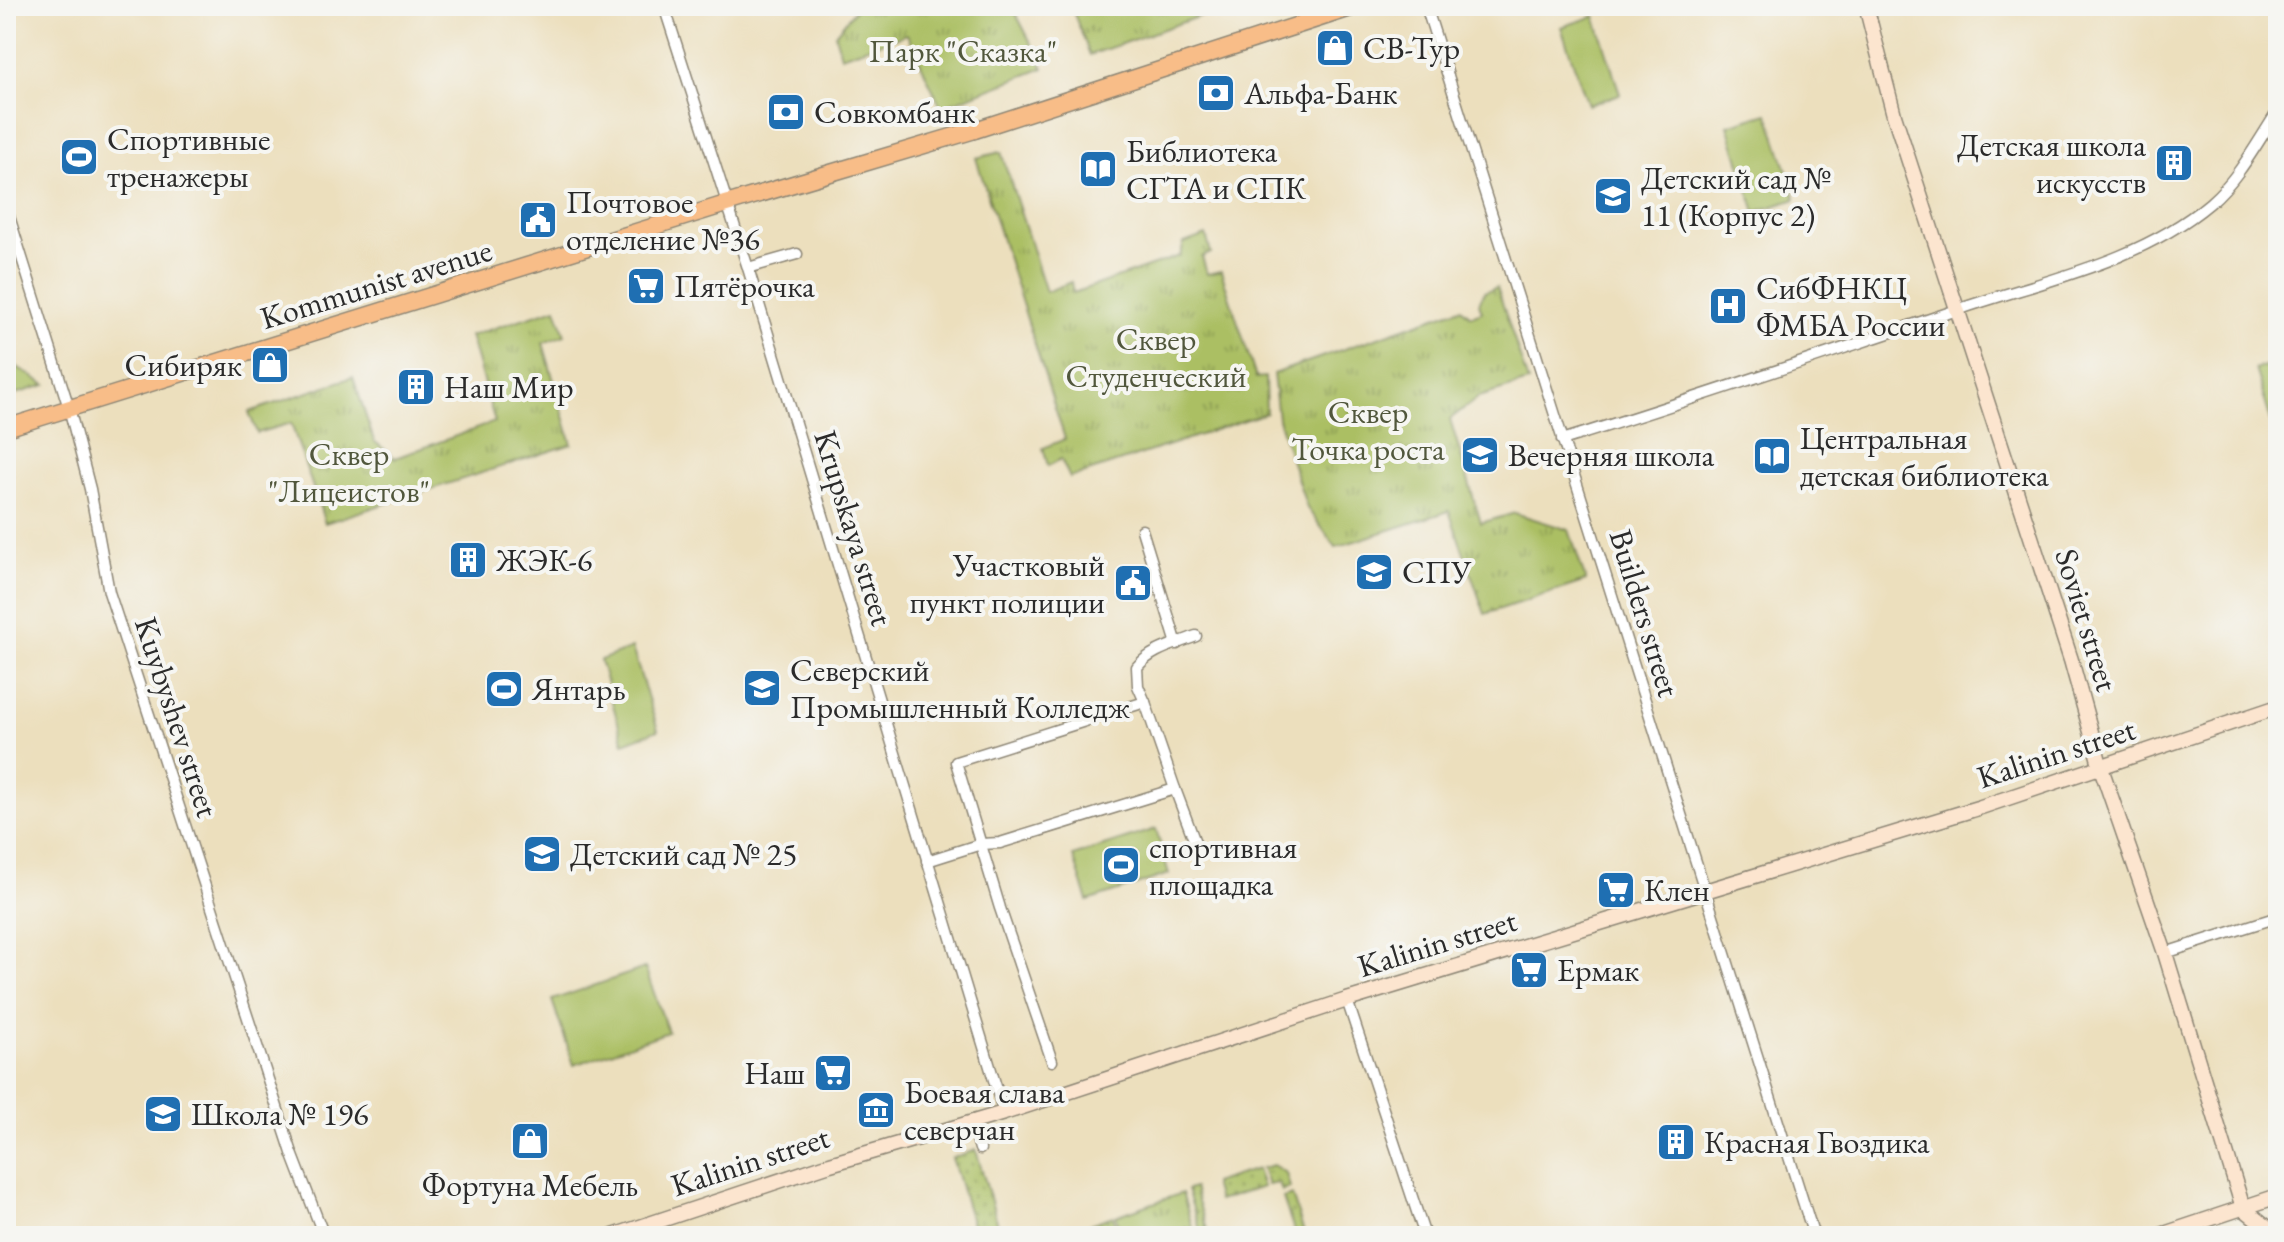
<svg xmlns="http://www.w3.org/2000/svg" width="2284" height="1242" font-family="'EB Garamond',serif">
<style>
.grass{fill:url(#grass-dots);stroke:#6b7547;stroke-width:2}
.park{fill:url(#park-tufts);stroke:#6b7547;stroke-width:2}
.pitch{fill:#abbf63;stroke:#6b7547;stroke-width:2}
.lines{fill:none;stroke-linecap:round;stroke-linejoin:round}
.street-casing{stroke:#8c8574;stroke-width:13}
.secondary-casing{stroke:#8c8574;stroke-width:17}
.primary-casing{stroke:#8c8574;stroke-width:19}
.street{stroke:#fff;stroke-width:10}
.secondary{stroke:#fce5cf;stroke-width:14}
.primary{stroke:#f8bd88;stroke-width:16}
.labels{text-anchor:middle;stroke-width:8;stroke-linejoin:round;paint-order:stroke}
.poi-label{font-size:32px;fill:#2b2b2b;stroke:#f6f6f2;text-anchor:start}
.park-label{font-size:32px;fill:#51573c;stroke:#f6f6f2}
.street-label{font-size:32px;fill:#2b2b2b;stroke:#f6f6f2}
</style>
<defs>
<pattern id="grass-dots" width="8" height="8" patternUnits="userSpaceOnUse" patternTransform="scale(2)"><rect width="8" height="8" fill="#abbf63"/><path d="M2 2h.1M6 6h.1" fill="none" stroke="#8b9b52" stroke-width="1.8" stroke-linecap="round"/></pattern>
<pattern id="park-tufts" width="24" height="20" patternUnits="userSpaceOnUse" patternTransform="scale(2)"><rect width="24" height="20" fill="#abbf63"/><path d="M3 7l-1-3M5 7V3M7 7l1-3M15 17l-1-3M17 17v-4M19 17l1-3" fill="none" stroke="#8b9b52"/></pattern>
</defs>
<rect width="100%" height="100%" fill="#f6f6f2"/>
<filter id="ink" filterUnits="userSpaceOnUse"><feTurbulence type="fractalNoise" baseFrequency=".0125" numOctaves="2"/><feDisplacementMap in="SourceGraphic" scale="16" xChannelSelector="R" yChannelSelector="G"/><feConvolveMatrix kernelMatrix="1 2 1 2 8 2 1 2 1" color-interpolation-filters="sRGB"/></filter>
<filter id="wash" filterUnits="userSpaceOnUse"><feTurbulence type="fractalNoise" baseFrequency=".006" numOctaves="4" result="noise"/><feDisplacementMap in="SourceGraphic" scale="32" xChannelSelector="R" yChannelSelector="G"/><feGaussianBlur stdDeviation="1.8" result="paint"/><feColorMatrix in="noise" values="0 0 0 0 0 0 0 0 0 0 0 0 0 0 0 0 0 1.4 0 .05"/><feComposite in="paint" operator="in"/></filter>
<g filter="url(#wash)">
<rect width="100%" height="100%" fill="#ecdfbd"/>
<g class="grass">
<polygon points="976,1150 1001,1235 999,1236 975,1234 952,1158"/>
<polygon points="1273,1165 1286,1173 1290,1188 1282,1191 1279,1183 1268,1185 1262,1168"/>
<polygon points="1257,1169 1263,1187 1218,1201 1213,1183"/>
<polygon points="1194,1188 1209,1236 1202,1236 1187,1190"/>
<polygon points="1292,1195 1305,1236 1296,1236 1283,1198"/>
<polygon points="1113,1216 1119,1236 1092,1236 1090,1224"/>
</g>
<g class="park">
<polygon points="858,6 1012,6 1044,68 941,107 907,34 841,56 835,34"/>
<polygon points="1071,6 1222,6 1223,8 1090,55"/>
<polygon points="1001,152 1046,292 1071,282 1073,293 1180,256 1184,243 1206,235 1211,253 1202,257 1207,274 1221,271 1256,378 1265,377 1266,413 1070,478 1061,459 1048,466 1043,448 1065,439 976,158"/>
<polygon points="1497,287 1528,382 1479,397 1450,419 1481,523 1515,513 1569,530 1586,581 1485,614 1449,511 1336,547 1307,508 1278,419 1273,374 1461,308 1471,316 1482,312 1479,303 1484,292"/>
<polygon points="556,308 565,335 543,343 572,444 325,523 291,423 257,433 249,412 353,377 374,441 395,458 495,422 470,336"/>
<polygon points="6,360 46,385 6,397"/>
<polygon points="1182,1193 1195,1236 1122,1236 1116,1216"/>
</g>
<g class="pitch">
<polygon points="1595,16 1620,94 1588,105 1561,27"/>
<polygon points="1768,113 1796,199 1755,212 1728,125"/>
<polygon points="2278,362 2278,443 2255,369"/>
<polygon points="632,648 658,730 624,743 600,660"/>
<polygon points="1156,829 1169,874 1088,901 1073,856"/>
<polygon points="645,968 668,1032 574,1065 552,1000"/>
</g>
</g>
<g filter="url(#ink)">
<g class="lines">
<g class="street-casing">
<g id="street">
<polyline points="664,6 748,268 1004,1113"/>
<polyline points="1426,6 1814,1236"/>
<polyline points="6,207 69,408 90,489 109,592 292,1153 324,1236"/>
<polyline points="748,268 797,254"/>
<path d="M1562 440C1696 399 1828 353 1960 309 2045 280 2140 262 2210 203 2239 178 2257 143 2278 111"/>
<polyline points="1142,530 1177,644"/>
<path d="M1145 702 1138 686 1137 667C1152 649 1174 645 1196 636"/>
<polyline points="927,861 981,844 1000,843 1175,789 1199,853"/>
<polyline points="2165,953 2278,917"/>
<polyline points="1347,1000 1425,1236"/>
<polyline points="1052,1061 1000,908 956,762 1145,702 1175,789"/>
<polyline points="972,1122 980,1149"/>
</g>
</g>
<g class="secondary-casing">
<g id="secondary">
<polyline points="1866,6 1894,115 2071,660 2101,768 2165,953 2243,1208 2278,1236"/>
<polyline points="613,1236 830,1164 1004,1113 1347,1000 1978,808 2278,707"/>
<polyline points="2158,1236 2278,1196"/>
</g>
</g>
<g class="primary-casing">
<polyline id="primary" points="6,428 726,204 975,130 1357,6"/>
</g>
<use href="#street" class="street"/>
<use href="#secondary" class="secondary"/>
<use href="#primary" class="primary"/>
</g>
</g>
<defs>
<g id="shop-square" transform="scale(2)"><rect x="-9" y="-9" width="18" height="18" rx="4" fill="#1f6fb2" stroke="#f6f6f2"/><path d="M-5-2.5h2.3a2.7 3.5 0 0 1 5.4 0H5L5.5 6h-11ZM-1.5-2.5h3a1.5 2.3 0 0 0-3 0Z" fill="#fff"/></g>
<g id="bank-square" transform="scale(2)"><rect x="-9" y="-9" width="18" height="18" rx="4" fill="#1f6fb2" stroke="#f6f6f2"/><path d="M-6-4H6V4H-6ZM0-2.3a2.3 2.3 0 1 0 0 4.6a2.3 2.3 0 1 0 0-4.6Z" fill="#fff"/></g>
<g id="stadium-square" transform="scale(2)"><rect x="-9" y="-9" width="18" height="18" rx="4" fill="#1f6fb2" stroke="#f6f6f2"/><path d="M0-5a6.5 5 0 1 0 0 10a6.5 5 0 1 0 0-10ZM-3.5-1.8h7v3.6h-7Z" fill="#fff"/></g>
<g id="building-square" transform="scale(2)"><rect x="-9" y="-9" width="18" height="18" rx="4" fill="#1f6fb2" stroke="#f6f6f2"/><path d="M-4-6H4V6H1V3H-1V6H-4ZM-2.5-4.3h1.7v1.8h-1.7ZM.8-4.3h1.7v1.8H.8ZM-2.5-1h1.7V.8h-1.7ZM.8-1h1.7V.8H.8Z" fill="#fff"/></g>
<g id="library-square" transform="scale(2)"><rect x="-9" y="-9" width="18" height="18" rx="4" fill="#1f6fb2" stroke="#f6f6f2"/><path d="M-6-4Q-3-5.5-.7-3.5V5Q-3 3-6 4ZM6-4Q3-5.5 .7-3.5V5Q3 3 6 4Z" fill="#fff"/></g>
<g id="school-square" transform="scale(2)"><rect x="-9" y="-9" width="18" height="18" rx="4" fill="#1f6fb2" stroke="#f6f6f2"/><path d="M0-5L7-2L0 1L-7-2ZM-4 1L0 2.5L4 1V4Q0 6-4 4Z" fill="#fff"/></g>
<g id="civic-square" transform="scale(2)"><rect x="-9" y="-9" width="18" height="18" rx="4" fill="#1f6fb2" stroke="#f6f6f2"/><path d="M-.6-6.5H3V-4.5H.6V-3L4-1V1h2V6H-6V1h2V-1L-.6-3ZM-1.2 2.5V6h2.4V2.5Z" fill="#fff"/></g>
<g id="supermarket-square" transform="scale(2)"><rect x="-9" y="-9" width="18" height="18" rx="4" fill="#1f6fb2" stroke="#f6f6f2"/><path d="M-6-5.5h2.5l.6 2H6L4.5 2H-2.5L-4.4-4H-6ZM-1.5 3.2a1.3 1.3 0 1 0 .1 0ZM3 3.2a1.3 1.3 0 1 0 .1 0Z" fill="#fff"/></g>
<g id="hospital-square" transform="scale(2)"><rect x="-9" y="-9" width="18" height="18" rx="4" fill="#1f6fb2" stroke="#f6f6f2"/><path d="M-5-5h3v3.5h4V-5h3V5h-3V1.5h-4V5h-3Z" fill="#fff"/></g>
<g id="university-square" transform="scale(2)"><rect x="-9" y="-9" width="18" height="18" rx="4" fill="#1f6fb2" stroke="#f6f6f2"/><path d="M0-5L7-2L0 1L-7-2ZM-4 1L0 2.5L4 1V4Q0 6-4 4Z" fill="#fff"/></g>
<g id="museum-square" transform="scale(2)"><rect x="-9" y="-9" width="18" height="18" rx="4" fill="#1f6fb2" stroke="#f6f6f2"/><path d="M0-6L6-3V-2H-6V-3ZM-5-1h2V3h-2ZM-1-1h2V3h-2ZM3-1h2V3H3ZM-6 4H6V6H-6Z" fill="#fff"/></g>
</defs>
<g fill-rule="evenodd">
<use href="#shop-square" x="1335" y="48"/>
<use href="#bank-square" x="1216" y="93"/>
<use href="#bank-square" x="786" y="112"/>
<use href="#stadium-square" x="79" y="157"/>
<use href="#building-square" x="2174" y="163"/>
<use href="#library-square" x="1098" y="169"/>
<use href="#school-square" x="1613" y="196"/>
<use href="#civic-square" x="538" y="220"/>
<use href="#supermarket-square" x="646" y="286"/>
<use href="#hospital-square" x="1728" y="306"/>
<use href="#shop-square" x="270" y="365"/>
<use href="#building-square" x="416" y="387"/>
<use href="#school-square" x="1480" y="455"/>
<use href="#library-square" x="1772" y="456"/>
<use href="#building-square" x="468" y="560"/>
<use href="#university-square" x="1374" y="572"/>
<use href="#civic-square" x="1133" y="583"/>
<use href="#university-square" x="762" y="688"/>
<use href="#stadium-square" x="504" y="689"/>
<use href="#school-square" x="542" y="854"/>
<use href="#stadium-square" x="1121" y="865"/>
<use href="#supermarket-square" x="1616" y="890"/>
<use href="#supermarket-square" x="1529" y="970"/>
<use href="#supermarket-square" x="833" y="1073"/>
<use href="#museum-square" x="876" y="1110"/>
<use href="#school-square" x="163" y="1114"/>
<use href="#shop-square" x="530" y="1141"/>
<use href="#building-square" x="1676" y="1142"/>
</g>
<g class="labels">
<g class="poi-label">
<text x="1363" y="59">СВ-Тур</text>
<text x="1244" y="104">Альфа-Банк</text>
<text x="814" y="123">Совкомбанк</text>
<text x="107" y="150">Спортивные<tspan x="107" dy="37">тренажеры</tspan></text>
<text x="2146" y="156" text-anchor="end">Детская школа<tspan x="2146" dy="37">искусств</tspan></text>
<text x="1126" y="162">Библиотека<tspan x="1126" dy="37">СГТА и СПК</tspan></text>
<text x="1641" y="189">Детский сад №<tspan x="1641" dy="37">11 (Корпус 2)</tspan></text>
<text x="566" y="213">Почтовое<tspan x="566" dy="37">отделение №36</tspan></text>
<text x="674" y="297">Пятёрочка</text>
<text x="1756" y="299">СибФНКЦ<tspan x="1756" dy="37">ФМБА России</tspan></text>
<text x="242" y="376" text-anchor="end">Сибиряк</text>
<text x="444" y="398">Наш Мир</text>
<text x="1800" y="449">Центральная<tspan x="1800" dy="37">детская библиотека</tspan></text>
<text x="1508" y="466">Вечерняя школа</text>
<text x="496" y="571">ЖЭК-6</text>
<text x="1105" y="576" text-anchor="end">Участковый<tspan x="1105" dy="37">пункт полиции</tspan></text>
<text x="1402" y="583">СПУ</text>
<text x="790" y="681">Северский<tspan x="790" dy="37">Промышленный Колледж</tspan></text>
<text x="532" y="700">Янтарь</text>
<text x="1149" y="858">спортивная<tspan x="1149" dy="37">площадка</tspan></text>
<text x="570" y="865">Детский сад № 25</text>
<text x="1644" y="901">Клен</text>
<text x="1557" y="981">Ермак</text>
<text x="805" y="1084" text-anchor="end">Наш</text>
<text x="904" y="1103">Боевая слава<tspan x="904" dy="37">северчан</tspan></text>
<text x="191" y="1125">Школа № 196</text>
<text x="1704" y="1153">Красная Гвоздика</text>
<text x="530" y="1196" text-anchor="middle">Фортуна Мебель</text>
</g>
<g class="park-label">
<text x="963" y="62">Парк "Сказка"</text>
<text x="1156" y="350">Сквер<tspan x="1156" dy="37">Студенческий</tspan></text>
<text x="1368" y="423">Сквер<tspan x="1368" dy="37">Точка роста</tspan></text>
<text x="349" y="465">Сквер<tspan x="349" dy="37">"Лицеистов"</tspan></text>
</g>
<g class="street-label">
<text transform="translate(376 284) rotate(-17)" y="11">Kommunist avenue</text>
<text transform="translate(854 528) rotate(73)" y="11">Krupskaya street</text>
<text transform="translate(1645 613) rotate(73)" y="11">Builders street</text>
<text transform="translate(2087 620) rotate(73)" y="11">Soviet street</text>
<text transform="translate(177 717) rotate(72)" y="11">Kuybyshev street</text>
<text transform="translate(2056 753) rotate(-18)" y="11">Kalinin street</text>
<text transform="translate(1437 943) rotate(-17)" y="11">Kalinin street</text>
<text transform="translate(750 1161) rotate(-18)" y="11">Kalinin street</text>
</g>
</g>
<rect width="2284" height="1242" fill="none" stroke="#f6f6f2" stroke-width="32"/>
</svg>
